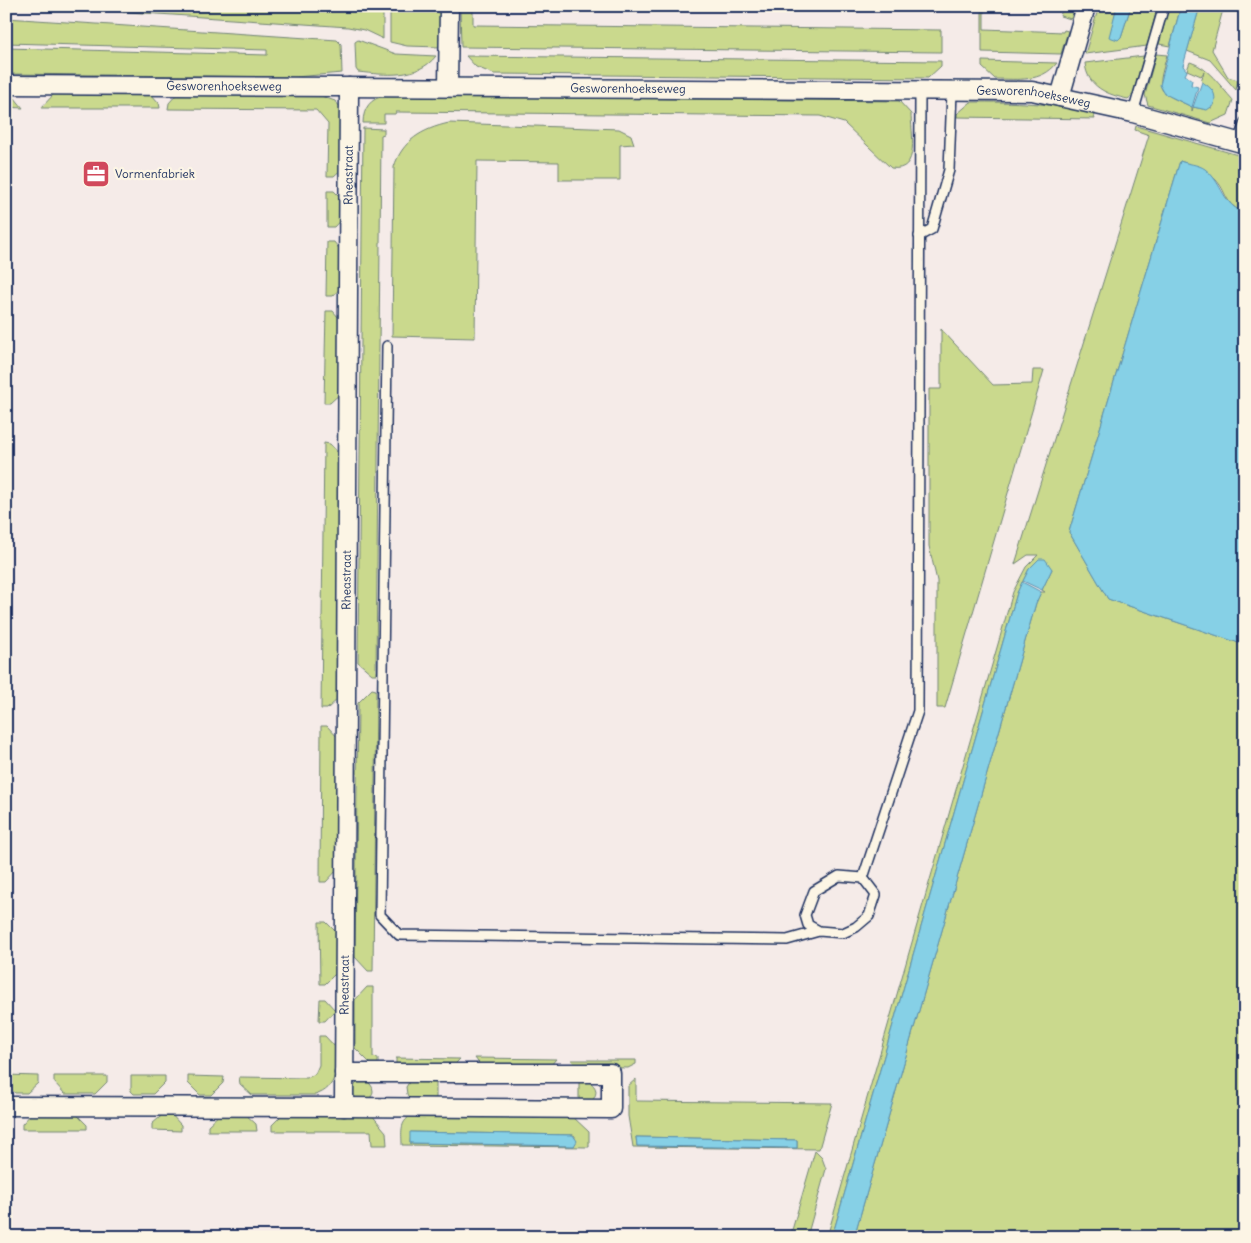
<svg xmlns="http://www.w3.org/2000/svg" width="1251" height="1243" font-family="Delius,sans-serif">
<style>
.green{fill:#cad98d;stroke:#728476;fill-rule:evenodd}
.water{fill:#86d0e6;stroke:#5b90b0}
.lines{fill:none;stroke-linecap:round;stroke-linejoin:round}
.service-casing{stroke:#1b2f5e;stroke-width:12}
.minor-casing{stroke:#1b2f5e;stroke-width:21}
.service{stroke:#fcf5e5;stroke-width:9}
.minor{stroke:#fcf5e5;stroke-width:18}
.labels{text-anchor:middle;stroke-width:4.5;stroke-linejoin:round;paint-order:stroke}
.street-label{font-size:12px;fill:#1b2f5e;stroke:#fcf5e5}
.poi-label{font-size:12px;fill:#1b2f5e;stroke:#fcf5e5;text-anchor:start}
</style>
<rect width="100%" height="100%" fill="#f5ebe8"/>
<filter id="ink" filterUnits="userSpaceOnUse"><feTurbulence type="fractalNoise" baseFrequency=".02" numOctaves="2"/><feDisplacementMap in="SourceGraphic" scale="10" xChannelSelector="R" yChannelSelector="G"/><feConvolveMatrix kernelMatrix="1 2 1 2 8 2 1 2 1" color-interpolation-filters="sRGB"/></filter>
<g filter="url(#ink)">
<g class="green">
<polygon points="41,6 310,6 360,12 361,6 383,6 383,39 364,30 348,27"/>
<polygon points="390,6 417,8 441,6 440,47 407,46 390,42"/>
<polygon points="460,6 473,6 473,25 941,30 941,52 461,47"/>
<path d="M982 6H984V29C1010 30 1040 31 1063 32L1064 30 1068 31 1061 54 982 52Z"/>
<polygon points="1063,6 1075,6 1071,19 1060,16"/>
<polygon points="1099,6 1117,6 1110,37 1121,37 1131,6 1158,6 1147,46 1085,54"/>
<polygon points="1169,6 1181,6 1170,46 1159,44"/>
<polygon points="1200,6 1224,6 1212,50 1228,77 1238,80 1236,90 1210,60 1187,51"/>
<polygon points="6,18 337,40 341,44 342,73 295,77 6,74 6,48 267,55 267,50 6,43"/>
<path d="M358 40 396 54 436 56C418 79 385 75 358 72L356 69 355 42Z"/>
<path d="M1156 54 1167 55C1156 94 1156 90 1192 107V112L1193 107 1203 109 1204 106 1212 108 1214 105 1211 89 1201 81 1204 72 1201 76 1187 70 1190 62C1208 67 1220 86 1233 100L1228 115 1210 123 1148 105 1145 95Z"/>
<polygon points="466,56 941,61 941,66 928,78 494,74 476,67"/>
<path d="M1144 56 1133 95 1128 99C1108 95 1087 87 1085 63Z"/>
<path d="M982 61 1057 63C1041 83 1018 79 995 79L982 67Z"/>
<polygon points="6,92 10,92 23,108 6,107"/>
<polygon points="55,93 151,94 159,103 160,108 41,108"/>
<polygon points="177,94 321,96 335,101 341,108 345,166 334,176 327,176 328,124 316,110 168,109 169,103"/>
<path d="M385 96 899 101 911 114C911 131 921 173 891 168L844 123 820 116 396 112 395 114H384V123H363C363 108 371 98 385 96Z"/>
<path d="M971 102C1013 102 1053 102 1093 114L1095 119 957 117V114Z"/>
<path d="M449 123 619 129 631 135 634 144 620 145V180H559V162L477 161 475 338 392 336 394 167C402 141 422 129 449 123Z"/>
<path d="M1136 126 1245 157V213C1223 204 1228 192 1215 179 1205 169 1192 165 1180 161L1069 532 1108 599 1245 645V1237H1083L1074 1234 1063 1237H854L1036 603 1041 592H1045L1042 590 1052 569H1029L1017 593 832 1237H827L1013 592 1026 567 1038 555H1028L1015 564 1149 135 1135 130Z"/>
<polygon points="363,128 384,129 384,134 381,135 376,674 372,674 358,662"/>
<polygon points="327,191 334,191 345,202 345,215 334,227 327,227"/>
<polygon points="327,242 334,242 344,255 344,284 333,296 326,296"/>
<polygon points="326,311 333,311 344,324 343,391 330,403 324,403"/>
<polygon points="941,329 993,385 1032,384 1033,370 1044,370 945,708 937,708 937,581 929,546 929,389 941,389"/>
<polygon points="324,443 330,444 342,457 340,697 327,709 321,709"/>
<polygon points="372,689 376,690 373,971 368,971 355,957 358,703"/>
<polygon points="321,726 327,726 340,740 338,869 326,882 320,882"/>
<polygon points="319,922 326,922 338,934 337,972 325,984 320,984"/>
<polygon points="367,987 373,987 373,1057 378,1058 378,1065 372,1065 355,1048 355,1000"/>
<polygon points="320,999 325,999 335,1010 325,1021 319,1021"/>
<path d="M319 1036H325L337 1049C336 1069 338 1088 315 1095H252L240 1084 239 1077 307 1078 315 1074 319 1065Z"/>
<polygon points="396,1058 460,1059 454,1065 396,1065"/>
<polygon points="475,1058 556,1059 550,1066 481,1066"/>
<polygon points="571,1060 636,1060 636,1064 628,1068 578,1067"/>
<polygon points="6,1075 38,1076 38,1083 27,1093 15,1093 6,1085"/>
<polygon points="54,1076 107,1076 107,1082 95,1094 65,1094 54,1082"/>
<polygon points="131,1076 165,1076 165,1082 153,1094 134,1094 131,1091"/>
<polygon points="188,1076 224,1077 223,1083 211,1095 200,1095 188,1083"/>
<polygon points="436,1077 436,1103 410,1100 407,1094 406,1087 410,1081"/>
<path d="M579 1079C591 1081 602 1088 592 1101L579 1105Z"/>
<path d="M636 1079V1101L832 1103 819 1149 633 1147 628 1116V1086ZM636 1137 797 1140V1148L637 1146Z"/>
<circle cx="363" cy="1091" r="10"/>
<polygon points="34,1111 74,1112 87,1125 87,1129 22,1129 22,1124"/>
<polygon points="166,1112 169,1112 181,1125 181,1131 152,1130 152,1124"/>
<polygon points="221,1113 245,1114 256,1124 257,1131 208,1131 208,1125"/>
<polygon points="283,1114 371,1114 386,1132 387,1145 372,1145 371,1131 272,1131 272,1125"/>
<path d="M411 1116H572L589 1132V1147L402 1145C402 1134 399 1122 411 1116ZM411 1132 573 1135 575 1136 574 1146 410 1143Z"/>
<polygon points="815,1151 822,1158 826,1169 807,1237 790,1237"/>
</g>
<g class="water">
<polygon points="1117,6 1131,6 1121,37 1118,40 1109,37"/>
<polygon points="1181,6 1200,6 1183,66 1187,71 1185,75 1192,80 1191,85 1198,87 1192,107 1165,94 1160,85"/>
<path d="M1202 82C1212 88 1217 93 1214 105L1207 110 1193 107Z"/>
<path d="M1180 161C1187 164 1198 164 1205 169 1224 184 1221 204 1245 213V645L1108 599 1069 532Z"/>
<polygon points="1039,559 1045,559 1052,569 1042,590 1023,581 1029,569"/>
<polygon points="1022,582 1041,592 1036,603 854,1237 832,1237 1017,593"/>
<polygon points="410,1132 573,1135 577,1141 574,1146 410,1143"/>
<polygon points="636,1137 797,1140 797,1148 637,1146"/>
</g>
<g class="lines">
<g class="service-casing">
<g id="service">
<polyline points="1133,113 1164,6"/>
<polyline points="1238,142 1245,122"/>
<polyline points="919,236 932,229 949,170 952,91"/>
<polyline points="387,346 380,915 399,935 787,940 819,931 843,933 856,927 869,916 876,895 863,878 839,876 814,891 805,915 808,925 819,931"/>
<polyline points="863,878 918,711 920,92"/>
</g>
</g>
<g class="minor-casing">
<g id="minor">
<path id="s1" d="M6 85 1032 91 1133 113 1245 144"/>
<polyline points="448,87 449,6"/>
<polyline points="1060,97 1086,6"/>
<path id="s2" d="M6 1106 344 1107 349 87"/>
<polyline points="344,1107 611,1109 611,1073 344,1073"/>
</g>
</g>
<use href="#service" class="service"/>
<use href="#minor" class="minor"/>
</g>
</g>
<defs>
<g id="office-square" transform="scale(1.4375)"><rect x="-9" y="-9" width="18" height="18" rx="4" fill="#d1495b" stroke="#fcf5e5"/><path d="M-6-3h4V-5.5h4V-3h4V5H-6ZM-1-4.5V-3h2v-1.5ZM-6 0V1H6V0Z" fill="#fff"/></g>
</defs>
<g fill-rule="evenodd">
<use href="#office-square" x="96" y="174"/>
</g>
<g class="labels">
<g class="street-label">
<text dy="4" stroke="none"><textPath href="#s1" startOffset="218">Gesworenhoekseweg</textPath></text>
<text dy="4" stroke="none"><textPath href="#s1" startOffset="622">Gesworenhoekseweg</textPath></text>
<text dy="4" stroke="none"><textPath href="#s1" startOffset="1028">Gesworenhoekseweg</textPath></text>
<text dy="4" stroke="none"><textPath href="#s2" startOffset="1270">Rheastraat</textPath></text>
<text dy="4" stroke="none"><textPath href="#s2" startOffset="865">Rheastraat</textPath></text>
<text dy="4" stroke="none"><textPath href="#s2" startOffset="460">Rheastraat</textPath></text>
</g>
<g class="poi-label">
<text x="115" y="178">Vormenfabriek</text>
</g>
</g>
<rect width="1251" height="1243" fill="none" stroke="#fcf5e5" stroke-width="25"/>
<rect x="12" y="12" width="1226" height="1218" fill="none" stroke="#1b2f5e" stroke-width="2" filter="url(#ink)"/>
</svg>
